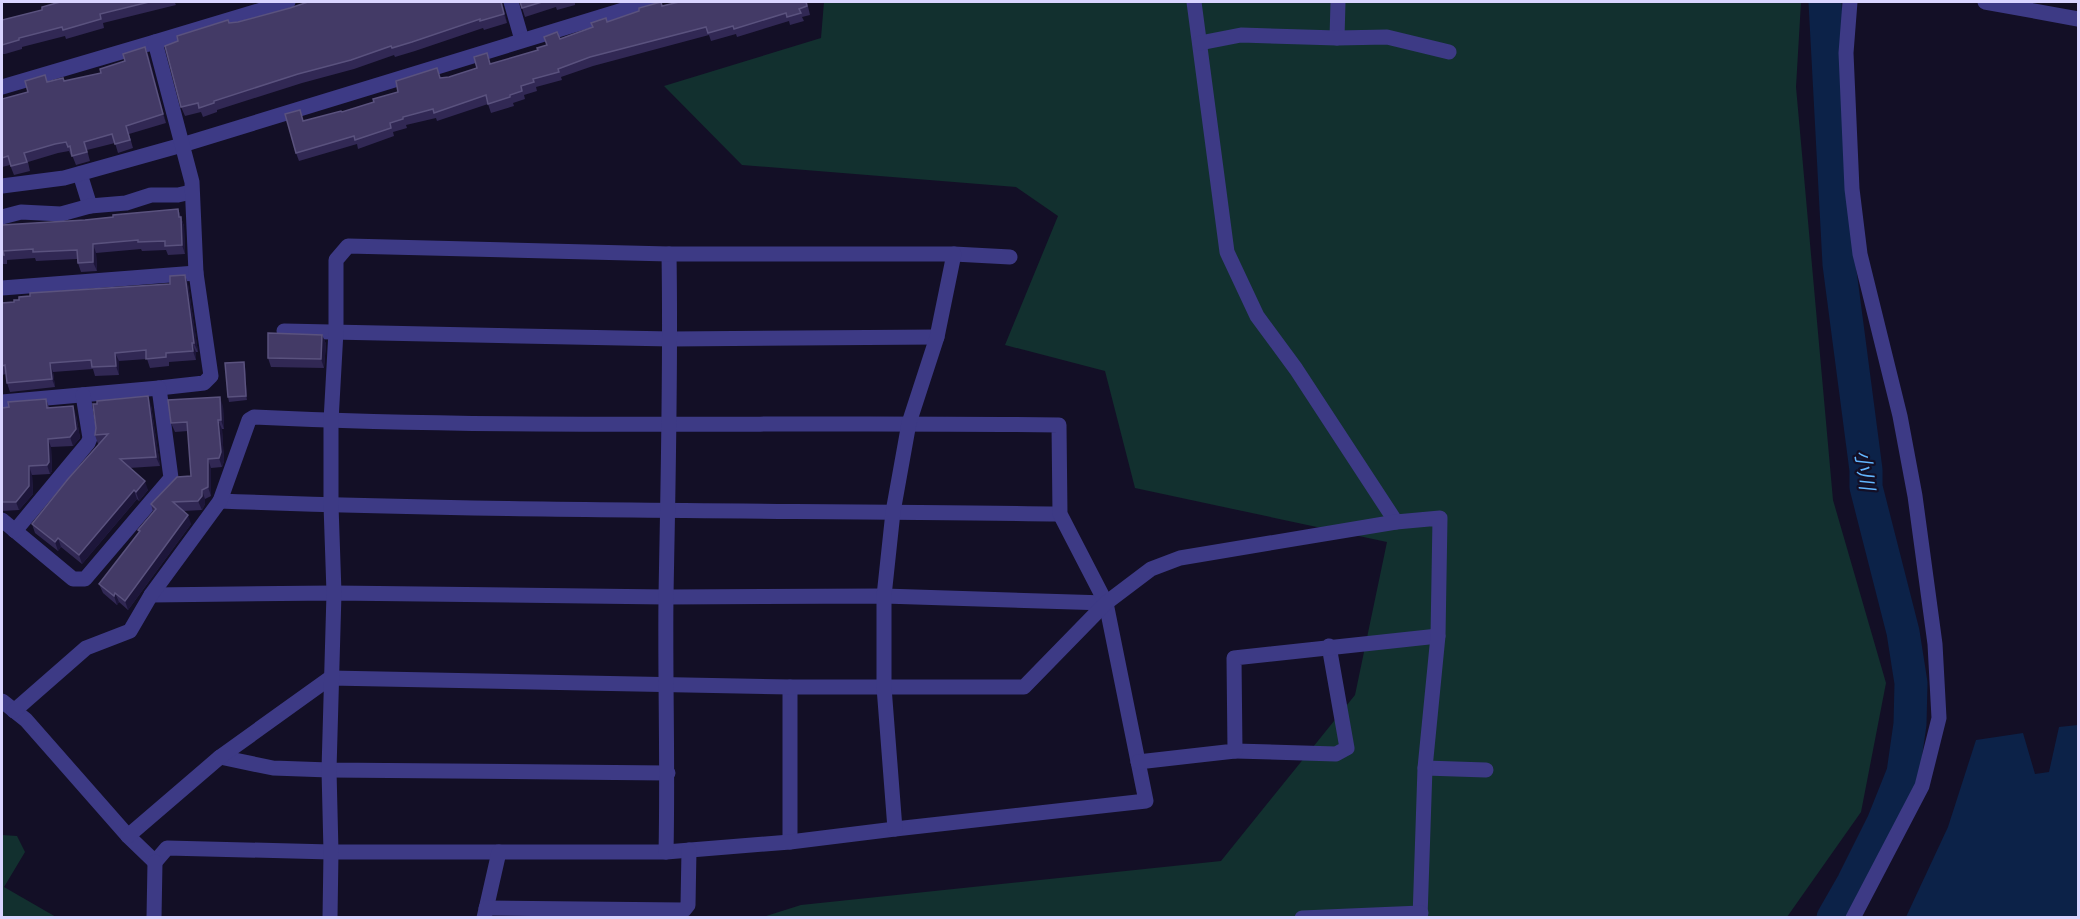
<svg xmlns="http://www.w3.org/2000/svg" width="2080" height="919" font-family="'Space Grotesk','Noto Sans JP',sans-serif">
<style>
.green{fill:#12302f}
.water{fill:#0c2248}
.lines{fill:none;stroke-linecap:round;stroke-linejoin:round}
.river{stroke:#0c2248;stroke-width:33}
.minor{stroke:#3d3a85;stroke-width:15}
.wall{fill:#312854}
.shaded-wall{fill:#1d163a}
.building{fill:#433a66;stroke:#5a527e;stroke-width:1.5}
.labels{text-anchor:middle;stroke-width:4.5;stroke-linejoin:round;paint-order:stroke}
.water-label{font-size:20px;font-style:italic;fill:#62b6ff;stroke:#130f26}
</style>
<rect width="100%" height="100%" fill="#130f26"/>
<g class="green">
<polygon points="824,2 1801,2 1796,87 1833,500 1886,683 1861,812 1787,917 763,917 801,905 1221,861 1355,695 1387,542 1135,488 1105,371 1005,345 1058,216 1016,187 742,165 664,86 821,38"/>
<polygon points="2,835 17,836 25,852 4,887 56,917 2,917"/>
</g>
<polygon class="water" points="2078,725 2078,917 1906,917 1948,827 1976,740 2023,733 2035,774 2049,772 2059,727"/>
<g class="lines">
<polyline class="river" points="1825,2 1839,264 1866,470 1866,487 1903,632 1911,683 1910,724 1903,773 1883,823 1853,883 1833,918"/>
<g class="minor">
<polyline points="511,2 522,40"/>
<polyline points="1194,2 1227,252 1257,316 1296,369 1396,522"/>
<polyline points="1850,2 1846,53 1852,189 1860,254 1900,416 1915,496 1935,644 1939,718 1922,786 1853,918"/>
<polyline points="1985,2 2078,19"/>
<polyline points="1337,38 1338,2"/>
<polyline points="1200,43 1241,35 1337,38 1387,37 1449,52"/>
<polyline points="2,87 155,42"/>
<polyline points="80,174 90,206"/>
<polyline points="2,186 64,178 182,145 649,2"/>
<polyline points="2,217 21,212 61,214 90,206 126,203 151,195 178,195 191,192"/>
<polyline points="954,254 1010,257"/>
<polyline points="2,288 196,273"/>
<polyline points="284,331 671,339 937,337"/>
<polyline points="159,388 204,383 211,376 196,273 192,182 155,42 288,2"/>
<polyline points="2,402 159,388 171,478 85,579 73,579 2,520"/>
<path d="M220 501C500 512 780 510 1060 514"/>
<polyline points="15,531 88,443 90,438 83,395"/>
<polyline points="151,595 334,593 666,597 884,596 1106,603"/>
<polyline points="790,687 790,842"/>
<polyline points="2,701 26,720 128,836 155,862 167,848 331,852 499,852"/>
<path d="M14 711 86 648 130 631 151 595 220 501 249 420 254 417C522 430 791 421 1059 425L1060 514 1106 603 1146 801 895 829 790 842 666 852H499L484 918"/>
<polyline points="1235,751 1336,754 1347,748 1329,646"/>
<polyline points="220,757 273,768 329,770 668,773"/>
<polyline points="1138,762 1235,751 1234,658 1438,636"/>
<polyline points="1425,768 1486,770"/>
<polyline points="128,836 220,757 330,678 790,687 1024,687 1106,603 1151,569 1180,558 1396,522 1440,518 1438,636 1425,768 1420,918"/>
<path d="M666 852C668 766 665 681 666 596 668 482 671 368 669 254"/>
<polyline points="486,908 684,910 688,905 689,850"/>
<polyline points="154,918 155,862"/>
<polyline points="330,918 331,852 329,770 334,593 331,505 331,421 336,331 336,260 348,246 669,254 954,254 937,337 909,423 893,512 884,596 884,687 895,829"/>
<polyline points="1302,918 1421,913"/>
</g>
</g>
<g class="wall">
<polygon points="60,2 180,2 175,3 176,5 103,23 104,28 66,39 65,36 22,47 22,49 5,54 2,54 2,20 42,10"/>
<polygon points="308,2 502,2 507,23 484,30 483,28 415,51 395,57 394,55 354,69 302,83 217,110 217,112 203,117 201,112 185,116 181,107 229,23 238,22 290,8"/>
<polygon points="520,2 581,2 575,3 575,5 557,10 556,7 525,17"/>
<polygon points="679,2 807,2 810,15 802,17 804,21 790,25 789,21 737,37 736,34 711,41 709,35 593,66 561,77 562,80 536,87 537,91 524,95 525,99 513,103 514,106 491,113 488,104 437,121 436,118 406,125 407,128 393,132 394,136 358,149 357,144 299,161 296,153 304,121 342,112 374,102 398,92 441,78 449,77 538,50 560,39 607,22"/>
<polygon points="145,47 166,123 129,134 133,148 118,153 115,143 87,150 90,161 76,165 72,155 71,156 69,151 58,153 28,162 30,171 14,175 10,165 2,167 2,99 28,92 48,82 64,81 101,73 125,61"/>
<polygon points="178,209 184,226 185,254 168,255 166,250 142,251 141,249 96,253 97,271 81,272 78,263 77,259 36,261 35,258 7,260 7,264 2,264 2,225 85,220"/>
<polygon points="188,284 198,352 196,352 196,360 169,362 169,366 150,368 147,359 119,361 119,375 95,376 93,369 53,372 55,387 10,392 7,383 6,374 2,375 2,303"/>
<polygon points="322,335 326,344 324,368 271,367 268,358"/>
<polygon points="244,362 245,367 247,400 229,402 228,397"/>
<polygon points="46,399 49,407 76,415 80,438 73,446 51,447 52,471 50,474 32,475 33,494 19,510 2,511 2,408 9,407"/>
<polygon points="151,405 160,466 129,468 148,490 139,501 137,499 82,564 61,547 58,551 35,533 32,524 99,444 98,444 95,435"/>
<polygon points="223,406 224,429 222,429 224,461 222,467 211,468 211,496 205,499 205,504 202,510 183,511 191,524 128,610 119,602 117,605 103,593 99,584 139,533 138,530 153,512 151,504 191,476 188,431 175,432 171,423"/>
</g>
<g class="shaded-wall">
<polygon points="501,2 502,2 507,23 504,14"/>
<polygon points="145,47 149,56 166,123 163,114"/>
<polygon points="178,209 184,226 185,254 182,245"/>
<polygon points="93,244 96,253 97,271 93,262"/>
<polygon points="185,275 188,284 198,352 194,343"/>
<polygon points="322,335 326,344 324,368 321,359"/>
<polygon points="192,343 196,352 196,360 193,351"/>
<polygon points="115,353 119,361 119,375 116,366"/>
<polygon points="244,362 245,367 247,400 246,396"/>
<polygon points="50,363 53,372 55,387 52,379"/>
<polygon points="148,396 151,405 160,466 156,457"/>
<polygon points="220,397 223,406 224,429 221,420"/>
<polygon points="73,406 76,415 80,438 73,446 70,437"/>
<polygon points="218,420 222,429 224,461 222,467 219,458"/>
<polygon points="48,439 51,447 52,471 50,474 47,465"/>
<polygon points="208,459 211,468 211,496 208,487"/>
<polygon points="29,466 32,475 33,494 19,510 16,502"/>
<polygon points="145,481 148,490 139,501 136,492"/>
<polygon points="134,490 137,499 82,564 79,555"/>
<polygon points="202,490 205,499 205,504 202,510 198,501"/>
<polygon points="188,515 191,524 128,610 125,601"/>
<polygon points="58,538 61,547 58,551 55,542"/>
<polygon points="115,593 119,602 117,605 114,596"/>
</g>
<g class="building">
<polygon points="60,2 149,2 100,14 101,19 63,30 62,27 19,38 19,40 2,45 2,20 42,10 42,7"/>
<polygon points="308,2 501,2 504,14 480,21 480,19 412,42 392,48 391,46 351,60 298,74 214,101 214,103 199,108 198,103 181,107 165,46 178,41 177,36 228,20 229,23 238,22 290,8"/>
<polygon points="520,2 542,2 522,8"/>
<polygon points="661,2 662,6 679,2 806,2 807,6 799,9 801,13 787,17 786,13 734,29 733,26 708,33 706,27 590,57 558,69 559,72 533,79 534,82 521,86 522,91 510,95 510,97 488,104 486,95 434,113 433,109 403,117 403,119 390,123 391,128 355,140 354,136 296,153 285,114 300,110 303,121 341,111 342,112 374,102 373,99 398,92 396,81 437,68 440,78 449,77 477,68 474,57 487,53 490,64 538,50 537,48 547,45 544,37 557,32 560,39 593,27 591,23 606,18 607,22 639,11 639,8"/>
<polygon points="145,47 163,114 126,126 130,140 115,144 112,134 84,142 87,152 72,156 70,146 68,147 66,142 55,144 24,153 27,162 11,166 8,156 2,158 2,99 28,92 25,81 45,75 47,82 63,78 64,81 101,73 100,69 125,61 123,54"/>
<polygon points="178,209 179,217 181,217 182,245 165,246 165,241 138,242 138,240 93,244 93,262 78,263 77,250 33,252 33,249 3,251 4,255 2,255 2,225 85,220 113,217 113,215"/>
<polygon points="185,275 194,343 192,343 193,351 166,353 166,357 146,359 146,350 115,353 116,366 92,367 91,360 50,363 52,379 7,383 5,365 2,366 2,303 14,302 14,300 19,300 19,297 30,296 30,293 170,284 170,276"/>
<polygon points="268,333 322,335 321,359 268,358"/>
<polygon points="244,362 246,396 228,397 225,363"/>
<polygon points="148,396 156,457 120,459 145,481 136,492 134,490 79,555 58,538 55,542 32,524 68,479 108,434 95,435 96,428 93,404 97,404 97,401"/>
<polygon points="220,397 221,420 218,420 221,452 219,458 208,459 208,487 202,490 202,496 198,501 173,502 188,515 125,601 115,593 114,596 99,584 140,531 138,530 156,509 151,504 177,477 191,476 187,422 171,423 168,400"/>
<polygon points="46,399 47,408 73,406 76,429 70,437 48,439 49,462 47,465 29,466 29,486 16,502 2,502 2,408 9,407 8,402"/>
</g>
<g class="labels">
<g class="water-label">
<text transform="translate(1865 470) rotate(82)" y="7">小川</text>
</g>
</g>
<rect width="2080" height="919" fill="none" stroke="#d9d4ff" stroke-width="6"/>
</svg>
